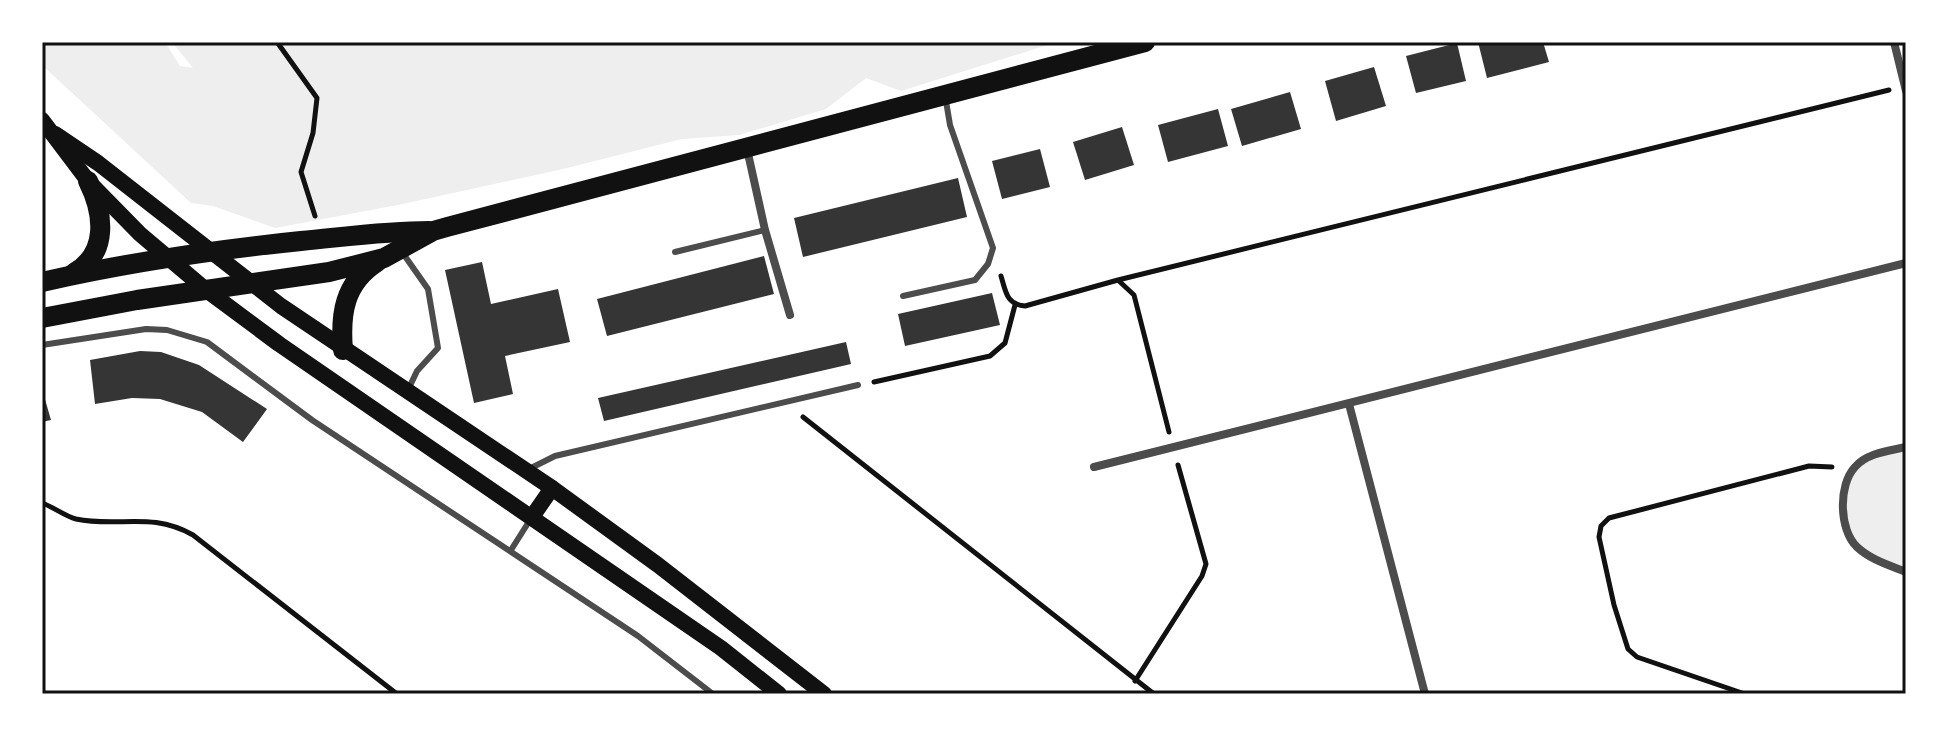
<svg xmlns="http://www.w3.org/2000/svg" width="1948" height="736" font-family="'Titillium Web',sans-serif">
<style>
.green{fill:#eee}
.building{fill:#353535}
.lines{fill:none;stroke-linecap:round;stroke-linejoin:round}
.path{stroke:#111;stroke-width:5}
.service{stroke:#4c4c4c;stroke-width:6}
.minor{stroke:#4c4c4c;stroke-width:8}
.secondary{stroke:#111;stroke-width:16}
.primary{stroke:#111;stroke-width:20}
.neatline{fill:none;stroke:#111;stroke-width:3}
</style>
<rect width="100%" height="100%" fill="#fff"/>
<g class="green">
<polygon points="42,42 165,42 180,66 193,68 172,42 1057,42 901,91 866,78 826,109 739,135 682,139 563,169 403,204 275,228 213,206 191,203 42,65"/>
<path d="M1906 447V572L1854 545C1847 515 1833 474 1868 457 1879 452 1894 450 1906 447Z"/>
</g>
<g class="building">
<polygon points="1478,42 1543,42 1549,62 1487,78"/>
<polygon points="1457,43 1466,81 1416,93 1406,56"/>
<polygon points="1374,67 1386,106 1336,121 1325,81"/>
<polygon points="1290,92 1301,129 1242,146 1231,109"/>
<polygon points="1218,109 1228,146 1168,162 1158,125"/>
<polygon points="1122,127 1134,165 1085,180 1073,142"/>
<polygon points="1040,149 1050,187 1002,199 992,161"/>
<polygon points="958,178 967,217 803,257 794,218"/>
<polygon points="764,256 774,294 607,336 597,299"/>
<polygon points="482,262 491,304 558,289 570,342 505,356 513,394 474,403 445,270"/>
<polygon points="992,293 1000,325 905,346 898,314"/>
<polygon points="846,342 851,364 604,421 598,398"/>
<polygon points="140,351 161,352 199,365 267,409 243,442 202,412 160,399 132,398 95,404 90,360"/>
<polygon points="42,389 51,420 42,422"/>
</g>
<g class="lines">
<g class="path">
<polyline points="277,42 317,98 313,133 301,172 315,216"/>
<path d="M1001 276C1006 292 1006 304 1025 306L1118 280 1889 90"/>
<polyline points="1119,281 1134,295 1169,432"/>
<polyline points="874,382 990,356 1005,343 1015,305"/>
<polyline points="803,417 1154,694"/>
<path d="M42 503C54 507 64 516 76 519 119 528 150 511 193 535L397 694"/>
<polyline points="1135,681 1202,576 1206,564 1178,465"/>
<polyline points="1745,694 1637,657 1628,649 1614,605 1599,537 1601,526 1609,518 1809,466 1832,467"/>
</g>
<g class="service">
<polyline points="402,252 428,289 438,348 417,371 408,390"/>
<polyline points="675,252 765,230"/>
<polyline points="903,296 975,280 988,264 993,248 950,125 946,101"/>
<polyline points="42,345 146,329 167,330 207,342 312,420 638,636 713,694"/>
<polyline points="529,469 555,456 858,385"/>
<polyline points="511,550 530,520"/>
</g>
<g class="minor">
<polyline points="1894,42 1906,91"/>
<polyline points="747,149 765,230 790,315"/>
<polyline points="1349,404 1425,694"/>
<path d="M1906 447C1889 451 1867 453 1855 467 1838 485 1839 530 1857 547 1871 560 1889 565 1906 572"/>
<polyline points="1094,467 1906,263"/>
</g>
<g class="secondary">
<polyline points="42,120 88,181 140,234 205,289 279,344 721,648 779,694"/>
<polyline points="55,134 98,163 281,306 552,488 658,565 824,694"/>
<polyline points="532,517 552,488"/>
</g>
<g class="primary">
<path d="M74 273C109 253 104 213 88 181"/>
<path d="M42 282C129 262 213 250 301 241 344 237 386 231 429 231"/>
<polyline points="42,318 137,300 329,272 384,258 433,231 447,227 1145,42"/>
<path d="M343 350C340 314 344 283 377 262"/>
</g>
</g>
<rect width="1948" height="736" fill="none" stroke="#ffffff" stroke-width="88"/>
<rect x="44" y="44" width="1860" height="648" class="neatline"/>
</svg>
